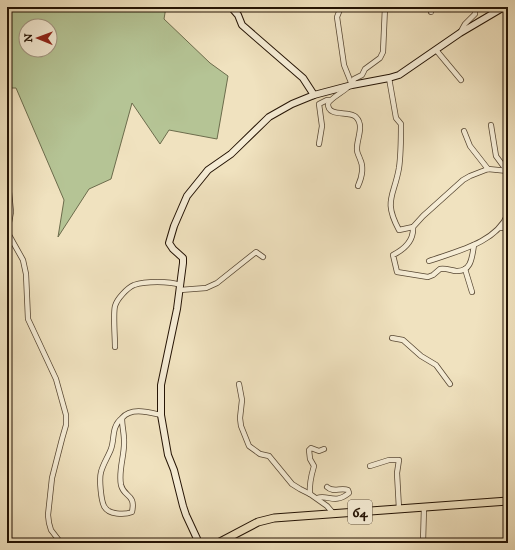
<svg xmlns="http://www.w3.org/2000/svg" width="515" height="550" font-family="'IM FELL DW Pica',serif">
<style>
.green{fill:#b5c495;stroke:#6c6c4c;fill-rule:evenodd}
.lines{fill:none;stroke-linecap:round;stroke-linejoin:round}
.street-casing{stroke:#574733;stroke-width:6}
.secondary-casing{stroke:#241304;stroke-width:8}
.primary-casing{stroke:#241304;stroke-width:9}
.street{stroke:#f5ecd5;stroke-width:4.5}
.secondary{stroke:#f5ecd5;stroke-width:6}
.primary{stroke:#f0e2bf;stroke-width:7}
.labels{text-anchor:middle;stroke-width:3.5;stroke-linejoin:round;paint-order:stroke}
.shield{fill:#f5ecd5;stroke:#635443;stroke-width:1}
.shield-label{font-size:14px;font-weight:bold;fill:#241304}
</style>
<rect width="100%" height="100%" fill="#f0e2bf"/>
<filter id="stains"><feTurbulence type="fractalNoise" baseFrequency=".005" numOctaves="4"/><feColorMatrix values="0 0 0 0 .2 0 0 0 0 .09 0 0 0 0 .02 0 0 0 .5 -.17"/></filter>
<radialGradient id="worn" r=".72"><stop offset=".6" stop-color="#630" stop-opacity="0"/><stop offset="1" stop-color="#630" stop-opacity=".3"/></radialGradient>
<path class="green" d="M7 7H166L164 19 210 63 228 76 217 139 169 130 160 144 132 103 111 179 89 189 58 237 64 200 16 88H7ZM26 26H50V50H26Z"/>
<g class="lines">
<g class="street-casing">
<g id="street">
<polyline points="341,7 337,17 344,65 352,85"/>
<polyline points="431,12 432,7"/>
<polyline points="460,33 465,24 475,14 475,7"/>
<polyline points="436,50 461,80"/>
<path d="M389 78 396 118 401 124C401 139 401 154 399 168 394 197 383 200 399 230L413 227"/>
<polyline points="352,85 354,79 362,75 365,69 380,58 383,52 385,7"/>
<path d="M349 86C345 91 329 99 328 104 328 118 350 110 356 117 365 126 356 140 357 150 357 153 359 156 360 159 364 167 362 177 358 186"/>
<polyline points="491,125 496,156 507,171"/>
<polyline points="464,131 470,146 488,169"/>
<polyline points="319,144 322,126 319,104 327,100 330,100"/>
<polyline points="8,182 11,212 8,228 9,235 23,260 26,274 28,319 56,379 66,415 66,425 62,439 52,478 48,515 49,523 51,530 61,543"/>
<polyline points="500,228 508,227"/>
<path d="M474 245C472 256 472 272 456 271 450 270 445 268 440 269L433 275 428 277 397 272 393 255C405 249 414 241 413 227L423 216 463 180 470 176 488 169 508 171"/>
<path d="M429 261C457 251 496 243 508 214"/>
<polyline points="465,269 472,292"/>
<polyline points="180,290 206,288 217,283 256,252 263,257"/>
<polyline points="392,338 403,340 421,356 436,365 450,384"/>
<path d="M115 347C115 338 113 313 115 306 117 299 127 288 134 285 146 281 169 281 180 285"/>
<polyline points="239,384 242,400 240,418 241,426 249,446 260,454 269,456 292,484 300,489 310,494 327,506 333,513"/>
<path d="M122 418C111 427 115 438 111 449 108 457 103 464 101 472 99 479 101 500 104 506 108 515 125 515 132 512 136 493 124 498 121 485 118 470 125 455 124 440 124 433 122 426 122 418 131 407 148 412 161 415"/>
<polyline points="370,466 389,460 399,460 397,473 399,509"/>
<path d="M310 494C309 484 311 476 314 466L310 459 309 450 311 448 319 451 324 449"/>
<path d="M317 498C328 494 334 505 349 493L348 490C341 487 333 493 327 487"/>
<polyline points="423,543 424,507"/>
</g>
</g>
<g class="secondary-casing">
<g id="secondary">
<polyline points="231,7 238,15 242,25 303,78 314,95"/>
<polyline points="199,543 186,515 183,506 174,470 168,455 161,415 161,385 177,309 183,263 183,258 173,249 169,243 174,226 187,196 208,170 231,154 269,117 292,104 314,95 352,85 389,78 399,75 460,33 504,7"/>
</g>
</g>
<g class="primary-casing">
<polyline id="primary" points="218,543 258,522 274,518 508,501"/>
</g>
<use href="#street" class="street"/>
<use href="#secondary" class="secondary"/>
<use href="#primary" class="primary"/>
</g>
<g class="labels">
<rect class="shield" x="348" y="500" width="24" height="24" rx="3"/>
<g class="shield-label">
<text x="360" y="517">64</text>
</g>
</g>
<rect width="515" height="550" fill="none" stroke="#f0e2bf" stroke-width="24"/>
<rect x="8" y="8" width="499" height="534" fill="none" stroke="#241304" stroke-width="2"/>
<rect x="12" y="12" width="491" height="526" fill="none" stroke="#241304"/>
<g transform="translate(38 38) rotate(271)"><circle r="19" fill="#f5ecd5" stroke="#a19581"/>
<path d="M0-3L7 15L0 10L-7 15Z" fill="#8f2418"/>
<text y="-6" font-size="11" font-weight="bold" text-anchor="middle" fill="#241304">N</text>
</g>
<rect width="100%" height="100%" filter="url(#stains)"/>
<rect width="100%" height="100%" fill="url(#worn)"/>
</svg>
